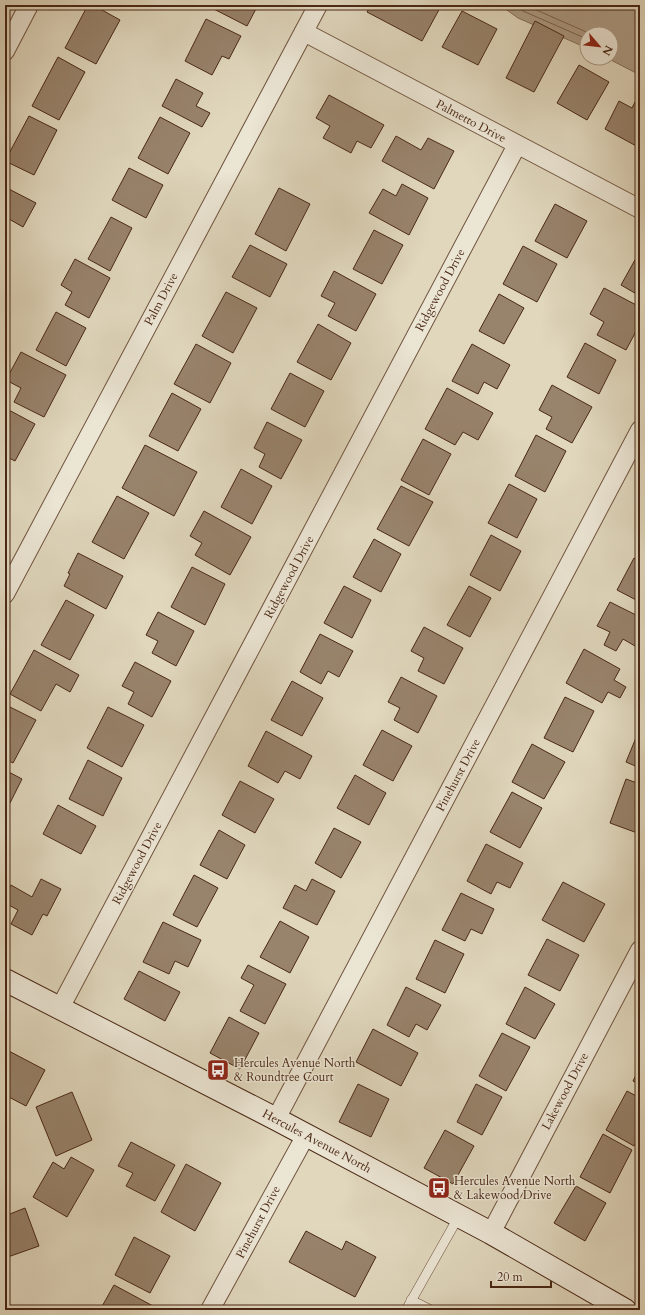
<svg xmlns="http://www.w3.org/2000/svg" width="645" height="1315" font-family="Cardo,serif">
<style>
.water{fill:#ad9c84;stroke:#856e58}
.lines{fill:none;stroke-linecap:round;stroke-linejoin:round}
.shore{stroke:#7c624c;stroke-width:1}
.building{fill:#98836c;stroke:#4a2815}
.lane-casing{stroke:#70543f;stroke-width:10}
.street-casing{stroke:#70543f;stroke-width:20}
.secondary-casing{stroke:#4a2815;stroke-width:24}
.lane{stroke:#ebe5d4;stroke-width:9}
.street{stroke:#ebe5d4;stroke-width:18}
.secondary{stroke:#ebe5d4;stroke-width:22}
.labels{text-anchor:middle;stroke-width:3;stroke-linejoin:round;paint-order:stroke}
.street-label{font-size:12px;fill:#4a2815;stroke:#ebe5d4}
.poi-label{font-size:12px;fill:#4a2815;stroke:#ebe5d4;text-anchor:start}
</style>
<rect width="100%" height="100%" fill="#e0d7bd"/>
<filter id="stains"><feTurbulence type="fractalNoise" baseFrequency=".005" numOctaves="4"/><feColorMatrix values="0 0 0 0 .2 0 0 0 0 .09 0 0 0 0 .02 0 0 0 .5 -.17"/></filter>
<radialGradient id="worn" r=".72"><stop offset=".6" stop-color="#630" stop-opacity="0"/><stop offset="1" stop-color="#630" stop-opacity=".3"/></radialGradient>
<polygon class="water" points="500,5 640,5 640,75 607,58 611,58 611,34 587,34 587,48 518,18"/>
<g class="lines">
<g class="shore">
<polyline points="515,5 523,11 587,39"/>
<polyline points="525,5 591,34"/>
</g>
</g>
<g class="building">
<polygon points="88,5 93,5 120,20 96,64 65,48"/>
<polygon points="206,5 258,5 247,26"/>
<polygon points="371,5 438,5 441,6 422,41 367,12"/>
<polygon points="462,11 497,29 478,65 442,47"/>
<polygon points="206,19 241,36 229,59 222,56 212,75 185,61"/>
<polygon points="535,21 564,36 534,92 506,78"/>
<polygon points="58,57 85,72 59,120 32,106"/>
<polygon points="579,65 609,82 587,120 557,103"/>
<polygon points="176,79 203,93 196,106 210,113 202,127 162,106"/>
<polygon points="639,94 640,95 640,148 605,129 619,101 632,108"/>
<polygon points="329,95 384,125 371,148 357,141 351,153 323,138 330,126 316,118"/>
<polygon points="29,116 57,130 34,175 5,161"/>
<polygon points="160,117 190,133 168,174 138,158"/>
<polygon points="396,136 421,150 428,138 454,151 434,189 382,161"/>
<polygon points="129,168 163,185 146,218 112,200"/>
<polygon points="402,184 428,198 409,235 369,213 383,189 396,196"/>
<polygon points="5,187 36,203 23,227 9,219 5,226"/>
<polygon points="279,188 310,204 286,251 255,234"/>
<polygon points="555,204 587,221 567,258 535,241"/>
<polygon points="111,217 132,228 110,271 88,259"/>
<polygon points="374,230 403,245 382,284 353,269"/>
<polygon points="250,245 287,264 270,297 232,277"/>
<polygon points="523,246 557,264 537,302 503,284"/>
<polygon points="636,258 640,260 640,296 621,285"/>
<polygon points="75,259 110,278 89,318 65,305 72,292 61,285"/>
<polygon points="334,271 376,294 356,331 328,316 335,303 321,296"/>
<polygon points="604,288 640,307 640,324 626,350 597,335 604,322 590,314"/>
<polygon points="226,292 257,308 233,353 202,336"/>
<polygon points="499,294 524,308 504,344 479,331"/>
<polygon points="56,312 86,328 66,366 36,350"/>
<polygon points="318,324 351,343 331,380 297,362"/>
<polygon points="585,343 616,360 599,394 567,377"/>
<polygon points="196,344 231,363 210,403 174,384"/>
<polygon points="472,344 510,365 497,389 484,382 478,394 452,381"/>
<polygon points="21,352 66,375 44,417 14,402 21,388 6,380"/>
<polygon points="290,373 324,391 305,427 271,409"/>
<polygon points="552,385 592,407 572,443 546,429 552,417 539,410"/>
<polygon points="447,388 493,413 478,440 463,432 455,445 425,429"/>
<polygon points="172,393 201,409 178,451 149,436"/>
<polygon points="5,408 35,424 15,461 5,456"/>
<polygon points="267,422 302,440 281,479 259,467 265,454 254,448"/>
<polygon points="536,435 566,451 545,492 515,476"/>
<polygon points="423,439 451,454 429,495 401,480"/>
<polygon points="145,445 197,472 174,516 122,488"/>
<polygon points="241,469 272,486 252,524 221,507"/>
<polygon points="509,484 537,499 517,538 488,523"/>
<polygon points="401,486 433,502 409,546 377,529"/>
<polygon points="117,496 149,513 124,559 92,542"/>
<polygon points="204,511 251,537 230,575 195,555 202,543 190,536"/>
<polygon points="491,535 521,551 500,591 470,575"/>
<polygon points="374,539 401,554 381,592 353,577"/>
<polygon points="78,553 123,576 106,609 64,586 70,574 68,573"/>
<polygon points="634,558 640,561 640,602 617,590"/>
<polygon points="192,567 225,584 205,625 171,607"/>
<polygon points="344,586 371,600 352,638 324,623"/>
<polygon points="469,586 491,598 470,637 447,625"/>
<polygon points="66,600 94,615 70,660 41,645"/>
<polygon points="610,602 640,617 640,637 635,646 623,639 616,651 604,645 610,632 597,626"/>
<polygon points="158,612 194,631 176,666 152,653 158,641 146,635"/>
<polygon points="424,627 463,648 444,684 418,671 424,658 411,651"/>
<polygon points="320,634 353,651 339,677 328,671 321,684 300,672"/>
<polygon points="584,649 620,669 614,680 626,687 620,698 608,692 602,703 566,683"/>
<polygon points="34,650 79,675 70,692 56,684 41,711 10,694"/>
<polygon points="135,662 171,681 152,717 128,704 134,692 122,686"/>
<polygon points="401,677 437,696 418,733 394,720 400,708 388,702"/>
<polygon points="292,681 323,698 302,736 271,720"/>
<polygon points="565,697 594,711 573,752 544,738"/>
<polygon points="6,705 36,720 13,763 5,759 5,707"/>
<polygon points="108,707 144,725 122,767 87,748"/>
<polygon points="640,728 640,768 626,762"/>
<polygon points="382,730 412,746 393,781 363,765"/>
<polygon points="266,731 312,756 300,779 285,771 278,783 248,766"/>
<polygon points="532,744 565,762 544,799 512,782"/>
<polygon points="88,760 122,778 103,816 69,799"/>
<polygon points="5,770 22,779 10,803 5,801"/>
<polygon points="355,775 386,793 369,825 337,808"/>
<polygon points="626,779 640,784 640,834 610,823"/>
<polygon points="240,781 274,799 255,833 222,815"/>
<polygon points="512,792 542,808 520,848 490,832"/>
<polygon points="58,805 96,826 81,854 43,834"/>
<polygon points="334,828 361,842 341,878 315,863"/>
<polygon points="219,830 245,845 227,879 200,865"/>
<polygon points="486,844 523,863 510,888 497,882 491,894 467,881"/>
<polygon points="194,875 218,888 197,927 173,915"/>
<polygon points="41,879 61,889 47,916 43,914 32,935 11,924 18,910 5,903 5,896 11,885 32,897"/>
<polygon points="312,879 335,891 317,925 283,908 295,885 306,891"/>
<polygon points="563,882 605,904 584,942 542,920"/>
<polygon points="461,893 494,909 482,934 471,929 465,941 442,930"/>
<polygon points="280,921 309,937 290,973 260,957"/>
<polygon points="163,922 201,940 188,967 175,961 169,974 143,962"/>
<polygon points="547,939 579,955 560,991 528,975"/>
<polygon points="435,940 464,954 445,993 416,979"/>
<polygon points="248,965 286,984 265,1024 240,1011 254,985 241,978"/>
<polygon points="139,971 180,992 165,1021 124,999"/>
<polygon points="406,987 441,1005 427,1030 416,1024 409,1037 387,1025"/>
<polygon points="525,987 555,1004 535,1039 506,1024"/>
<polygon points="229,1017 259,1033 240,1069 210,1053"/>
<polygon points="373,1029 418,1053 401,1086 356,1062"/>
<polygon points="502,1033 530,1047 506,1091 479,1076"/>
<polygon points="5,1049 45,1070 26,1106 5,1095"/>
<polygon points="640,1067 640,1085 633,1081"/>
<polygon points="358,1084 389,1099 371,1137 339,1122"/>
<polygon points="476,1084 502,1097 482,1135 457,1122"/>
<polygon points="627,1091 640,1098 640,1135 634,1146 606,1130"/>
<polygon points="72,1092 92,1140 56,1156 36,1107"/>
<polygon points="445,1130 474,1146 453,1184 424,1168"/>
<polygon points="603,1134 632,1150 610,1193 580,1177"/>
<polygon points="131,1142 175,1165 155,1201 126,1186 133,1173 118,1166"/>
<polygon points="71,1157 94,1170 67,1217 33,1197 53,1162 64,1169"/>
<polygon points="186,1164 221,1183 195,1231 161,1212"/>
<polygon points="576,1186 606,1203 585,1241 554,1223"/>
<polygon points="25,1208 39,1246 5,1258 5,1216"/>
<polygon points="306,1231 342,1250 346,1241 376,1257 355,1297 289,1262"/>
<polygon points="134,1237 170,1256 150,1293 115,1275"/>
<polygon points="114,1285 153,1306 151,1310 100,1310"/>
</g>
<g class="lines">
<g class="lane-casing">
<g id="lane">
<polyline points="411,1300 431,1310"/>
<polyline points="406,1310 459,1216"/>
</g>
</g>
<g class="street-casing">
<g id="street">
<polyline points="304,32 640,209"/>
<polyline points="5,51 29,5"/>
<polyline points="5,594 318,5"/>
<polyline points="60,1008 517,145"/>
<polyline points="276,1119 640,430"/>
<polyline points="491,1233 640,950"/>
<polyline points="210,1310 306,1135"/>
</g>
</g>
<g class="secondary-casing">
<polyline id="secondary" points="5,980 276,1119 491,1233 625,1310"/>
</g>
<use href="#lane" class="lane"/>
<use href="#street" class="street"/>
<use href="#secondary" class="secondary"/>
</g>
<defs>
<g id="bus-square" transform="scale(1.15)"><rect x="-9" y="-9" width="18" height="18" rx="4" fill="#8f2418" stroke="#ebe5d4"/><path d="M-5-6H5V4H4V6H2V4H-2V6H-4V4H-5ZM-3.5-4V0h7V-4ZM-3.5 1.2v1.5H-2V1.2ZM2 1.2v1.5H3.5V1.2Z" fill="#fff"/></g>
</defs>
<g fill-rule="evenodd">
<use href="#bus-square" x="218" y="1070"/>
<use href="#bus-square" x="439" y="1188"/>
</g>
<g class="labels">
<g class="street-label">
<text transform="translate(471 121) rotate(28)" y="4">Palmetto Drive</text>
<text transform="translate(440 290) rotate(-62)" y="4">Ridgewood Drive</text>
<text transform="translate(161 299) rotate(-62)" y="4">Palm Drive</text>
<text transform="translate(289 577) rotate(-62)" y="4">Ridgewood Drive</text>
<text transform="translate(458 775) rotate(-62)" y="4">Pinehurst Drive</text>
<text transform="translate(137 863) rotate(-62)" y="4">Ridgewood Drive</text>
<text transform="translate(565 1091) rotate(-62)" y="4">Lakewood Drive</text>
<text transform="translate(317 1141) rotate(28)" y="4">Hercules Avenue North</text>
<text transform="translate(258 1222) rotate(-62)" y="4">Pinehurst Drive</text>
</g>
<g class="poi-label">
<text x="234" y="1067">Hercules Avenue North<tspan x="234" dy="14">&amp; Roundtree Court</tspan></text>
<text x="454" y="1185">Hercules Avenue North<tspan x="454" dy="14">&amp; Lakewood Drive</tspan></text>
</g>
</g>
<rect width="645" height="1315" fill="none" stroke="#e0d7bd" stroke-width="20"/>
<rect x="6" y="6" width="633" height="1303" fill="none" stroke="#4a2815" stroke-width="2"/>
<rect x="10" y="10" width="625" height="1295" fill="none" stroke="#4a2815"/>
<g transform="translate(599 46) rotate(118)"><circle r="19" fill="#ebe5d4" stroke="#ab9988"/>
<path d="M0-3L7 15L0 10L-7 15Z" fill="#8f2418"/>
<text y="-6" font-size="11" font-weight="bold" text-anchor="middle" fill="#4a2815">N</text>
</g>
<path d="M491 1281v6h60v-6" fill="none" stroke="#4a2815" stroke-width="2"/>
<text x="497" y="1281" font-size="12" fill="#4a2815" stroke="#ebe5d4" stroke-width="3" paint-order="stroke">20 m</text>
<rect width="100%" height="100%" filter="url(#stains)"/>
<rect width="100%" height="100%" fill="url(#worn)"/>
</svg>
